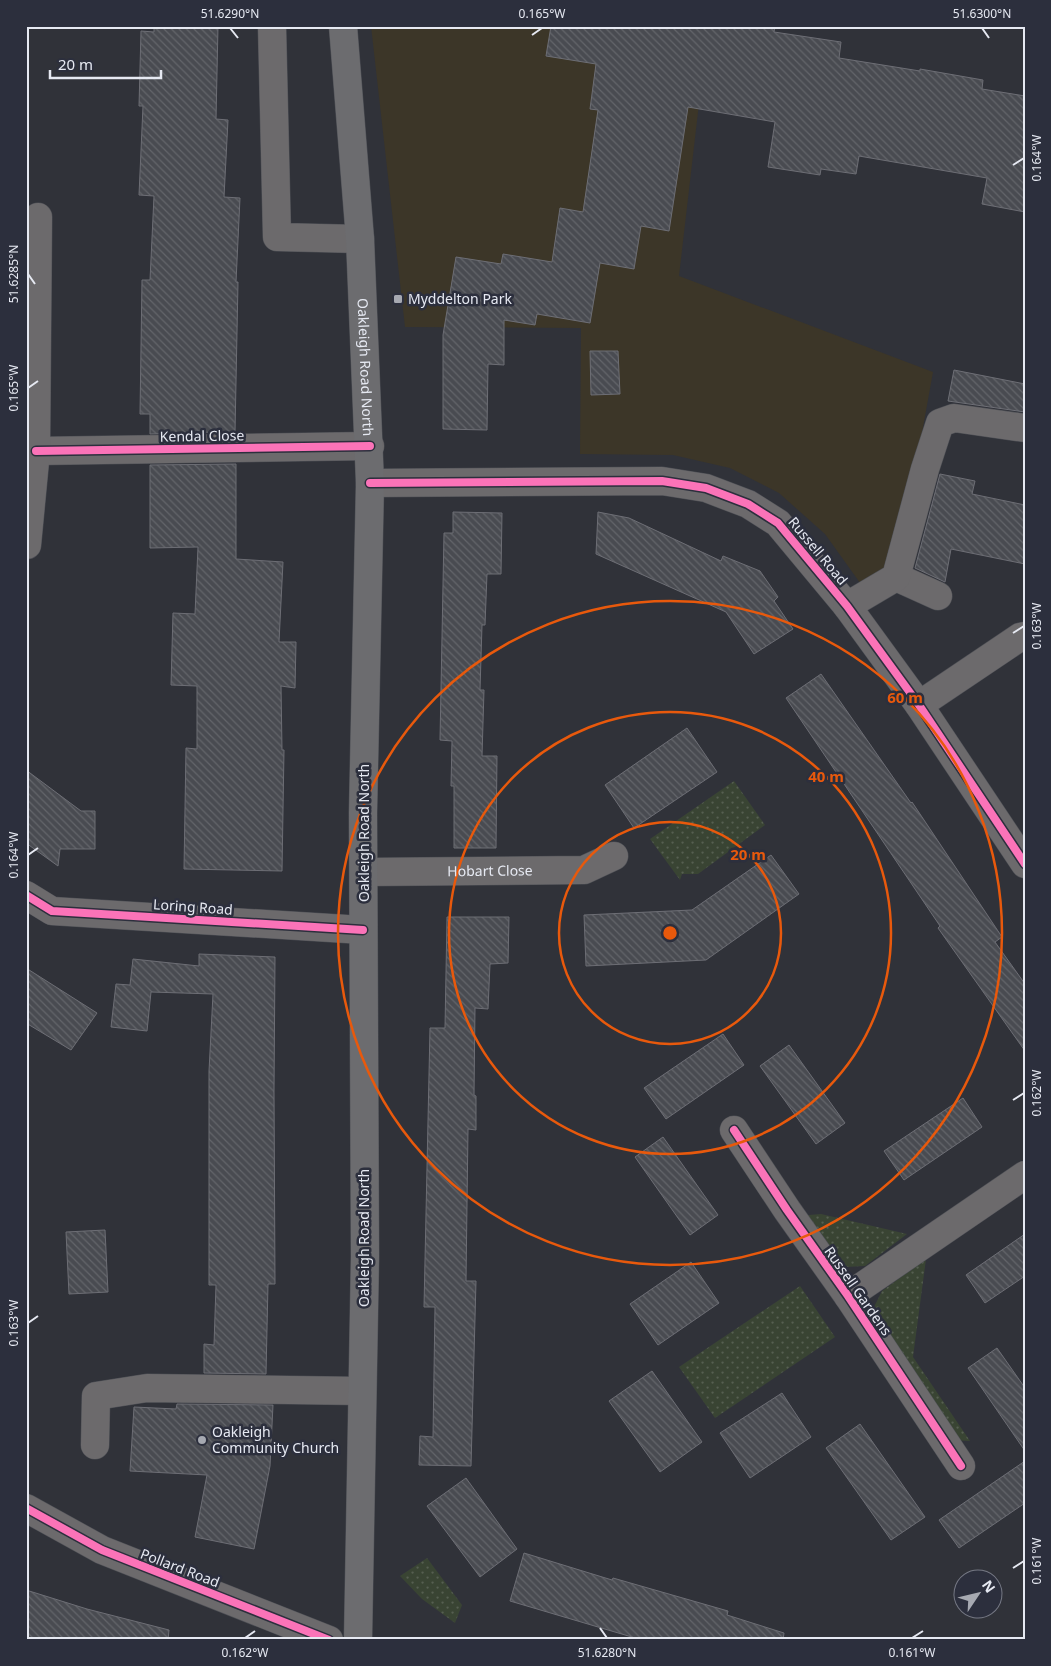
<svg xmlns="http://www.w3.org/2000/svg" width="1051" height="1666" font-family="'Noto Sans',sans-serif">
<style>
.education{fill:#3c3628}
.grass{fill:url(#grass-dots)}
.building{fill:url(#building-back-hatch);stroke:#6d6e75}
.lines{fill:none;stroke-linecap:round;stroke-linejoin:round}
.minor-casing{stroke:#4e5056;stroke-width:29}
.major-casing{stroke:#4e5056;stroke-width:29}
.minor{stroke:#6c6a6c;stroke-width:28}
.major{stroke:#6c6c6f;stroke-width:28}
.cycleway-casing{stroke:#2c2f3d;stroke-width:11}
.cycleway{stroke:#fb73b8;stroke-width:8}
.ticks{fill:none;stroke:#e6e9f2;stroke-width:2}
.ring{fill:none;stroke:#e8590c;stroke-width:2.5}
.poi-dot{fill:#a6a9b1;stroke:#2c2f3d;stroke-width:2}
.labels{text-anchor:middle;stroke-width:5;stroke-linejoin:round;paint-order:stroke}
.poi-label{font-size:14px;fill:#e6e9f2;stroke:#2c2f3d;text-anchor:start}
.street-label{font-size:14px;fill:#e6e9f2;stroke:#2c2f3d}
.centre{fill:#e8590c;stroke:#2c2f3d;stroke-width:2.5}
.ring-label{font-size:15px;text-anchor:middle;font-weight:bold;fill:#e8590c;stroke:#2c2f3d;stroke-width:5;stroke-linejoin:round;paint-order:stroke}
.neatline{fill:none;stroke:#e6e9f2;stroke-width:2}
.ticks-label{font-size:12px;text-anchor:middle;fill:#e6e9f2}
</style>
<defs>
<pattern id="grass-dots" width="8" height="8" patternUnits="userSpaceOnUse" patternTransform="scale(1.25)"><rect width="8" height="8" fill="#394433"/><path d="M2 2h.1M6 6h.1" fill="none" stroke="#565f51" stroke-width="1.8" stroke-linecap="round"/></pattern>
<pattern id="building-back-hatch" width="6" height="6" patternUnits="userSpaceOnUse" patternTransform="scale(1.25)"><rect width="6" height="6" fill="#494b51"/><path d="M-1 5l2 2M0 0l6 6M5-1l2 2" fill="none" stroke="#63656a"/></pattern>
</defs>
<rect width="100%" height="100%" fill="#303239"/>
<polygon class="education" points="371,26 708,26 679,276 933,372 896,577 868,594 825,534 779,493 730,468 673,455 580,454 581,328 405,327"/>
<g class="grass">
<polygon points="734,781 765,825 698,874 682,874 680,880 650,839"/>
<polygon points="821,1214 907,1234 865,1266 846,1267 830,1260 797,1216"/>
<polygon points="926,1259 913,1357 970,1441 949,1440 873,1309 882,1291"/>
<polygon points="800,1286 835,1337 715,1418 679,1367"/>
<polygon points="427,1558 462,1605 455,1623 422,1599 400,1576"/>
</g>
<g class="building">
<polygon points="154,26 218,26 216,119 228,120 224,197 240,198 236,282 238,282 235,432 150,434 150,414 140,414 142,280 150,280 154,196 139,195 143,106 139,106 141,31 154,32"/>
<polygon points="551,26 775,26 774,32 841,42 839,58 920,71 920,69 983,80 982,89 1025,96 1025,212 982,204 987,178 859,156 856,174 821,169 820,175 768,167 775,122 688,107 669,231 641,226 634,269 600,263 590,323 537,314 535,325 504,320 504,365 488,364 487,430 443,429 443,335 456,257 501,264 503,254 552,262 560,208 583,212 598,110 590,109 596,64 546,56"/>
<polygon points="590,351 618,351 620,394 591,395"/>
<polygon points="954,370 1025,384 1025,412 948,401"/>
<polygon points="236,464 236,559 283,562 279,642 296,642 295,688 281,686 282,750 284,750 282,871 184,869 186,748 197,749 197,686 171,685 173,613 195,614 198,547 150,548 150,465"/>
<polygon points="940,474 975,481 972,494 1025,505 1025,564 951,549 945,582 915,568"/>
<polygon points="453,512 502,513 501,574 487,574 485,625 482,625 480,690 484,690 482,756 497,756 496,848 454,848 454,786 451,786 452,741 440,740 444,533 453,533"/>
<polygon points="598,512 629,518 721,561 723,556 760,571 778,597 774,601 793,629 754,654 726,612 596,554"/>
<polygon points="821,674 911,803 912,802 1002,937 995,942 1025,984 1025,1051 938,928 940,926 786,698"/>
<polygon points="687,728 717,772 634,828 605,785"/>
<polygon points="26,770 81,811 95,811 95,849 60,849 58,866 26,843"/>
<polygon points="771,855 799,894 706,960 586,966 584,915 692,910"/>
<polygon points="447,917 509,917 508,963 490,964 488,1009 475,1008 474,1095 476,1096 476,1130 468,1129 466,1281 476,1281 471,1466 419,1465 420,1436 433,1437 435,1307 424,1307 430,1028 445,1028"/>
<polygon points="199,954 275,957 274,1091 275,1284 268,1284 266,1374 204,1373 204,1344 214,1345 216,1285 209,1285 209,1071 213,994 151,992 147,1031 111,1027 116,984 130,985 133,959 199,966"/>
<polygon points="26,968 97,1013 71,1050 26,1023"/>
<polygon points="723,1034 744,1065 666,1119 644,1088"/>
<polygon points="789,1045 845,1123 816,1144 760,1066"/>
<polygon points="963,1098 982,1127 904,1180 884,1151"/>
<polygon points="663,1137 718,1215 690,1235 635,1157"/>
<polygon points="105,1230 108,1292 69,1294 66,1232"/>
<polygon points="1025,1234 1025,1276 985,1303 966,1275"/>
<polygon points="691,1262 719,1303 658,1345 630,1304"/>
<polygon points="997,1348 1025,1388 1025,1451 968,1368"/>
<polygon points="652,1371 702,1442 660,1472 609,1401"/>
<polygon points="782,1393 811,1437 750,1478 720,1433"/>
<polygon points="177,1404 273,1405 270,1466 254,1549 195,1537 207,1475 130,1471 134,1407 176,1409"/>
<polygon points="860,1424 925,1517 891,1540 826,1448"/>
<polygon points="1025,1461 1025,1503 959,1548 939,1520"/>
<polygon points="466,1478 517,1549 480,1577 427,1506"/>
<polygon points="524,1553 612,1580 613,1578 728,1611 727,1615 784,1633 783,1640 642,1640 510,1601"/>
<polygon points="26,1590 87,1609 169,1630 168,1640 26,1640"/>
</g>
<g class="lines">
<g class="minor-casing">
<g id="minor">
<polyline points="272,26 277,237 360,239"/>
<polyline points="36,451 370,446"/>
<polyline points="370,483 662,481 706,488 748,504 778,523 847,606 919,705 1025,864"/>
<polyline points="27,545 36,451 38,217"/>
<polyline points="896,577 938,596"/>
<polyline points="847,606 896,577 925,469 940,423 954,418 1025,428"/>
<polyline points="919,705 1020,637 1025,636"/>
<path id="s1" d="M364 872 584 870 614 856"/>
<polyline points="26,895 52,911 363,930"/>
<polyline points="734,1130 787,1210 848,1296 961,1466"/>
<polyline points="848,1296 1025,1175"/>
<polyline points="95,1445 96,1396 147,1388 362,1391"/>
<polyline points="26,1508 102,1550 329,1640"/>
</g>
</g>
<g class="major-casing">
<g id="major">
<path id="s2" d="M343 26 360 239 370 483 363 813 365 1256 358 1640"/>
</g>
</g>
<use href="#minor" class="minor"/>
<use href="#major" class="major"/>
<g class="cycleway-casing">
<g id="cycleway">
<polyline points="36,451 370,446"/>
<polyline points="370,483 662,481 706,488 748,504 778,523 847,606 919,705 1025,864"/>
<polyline points="26,895 52,911 363,930"/>
<polyline points="734,1130 787,1210 848,1296 961,1466"/>
<polyline points="26,1508 102,1550 329,1640"/>
</g>
</g>
<use href="#cycleway" class="cycleway"/>
</g>
<path class="ticks" d="M230 28 238 38M982 28 989 38M532 35 542 28M1013 165 1024 158M28 274 35 284M28 388 38 381M1013 633 1024 626M28 855 38 848M1013 1100 1024 1093M28 1323 38 1316M1013 1568 1024 1561M600 1628 607 1638M245 1638 255 1631M912 1638 923 1631"/>
<g class="ring">
<circle cx="670" cy="933" r="111"/>
<circle cx="670" cy="933" r="221"/>
<circle cx="670" cy="933" r="332"/>
</g>
<g class="poi-dot">
<rect x="393" y="294" width="10" height="10" rx="2.5"/>
<circle cx="202" cy="1440" r="5"/>
</g>
<g class="labels">
<g class="poi-label">
<text x="408" y="304">Myddelton Park</text>
<text x="212" y="1437">Oakleigh<tspan x="212" dy="16">Community Church</tspan></text>
</g>
<g class="street-label">
<text dy="5" stroke="none"><textPath href="#s2" startOffset="342">Oakleigh Road North</textPath></text>
<text transform="translate(202 436) rotate(-1)" y="5">Kendal Close</text>
<text transform="translate(818 551) rotate(50)" y="5">Russell Road</text>
<text transform="translate(364 833) rotate(-90)" y="5">Oakleigh Road North</text>
<text dy="5" stroke="none"><textPath href="#s1" startOffset="126">Hobart Close</textPath></text>
<text transform="translate(193 907) rotate(4)" y="5">Loring Road</text>
<text transform="translate(364 1238) rotate(-90)" y="5">Oakleigh Road North</text>
<text transform="translate(858 1291) rotate(55)" y="5">Russell Gardens</text>
<text transform="translate(180 1568) rotate(21)" y="5">Pollard Road</text>
</g>
</g>
<circle cx="670" cy="933" r="8" class="centre"/>
<g class="ring-label">
<text x="905" y="703">60 m</text>
<text x="826" y="782">40 m</text>
<text x="748" y="860">20 m</text>
</g>
<rect width="1051" height="1666" fill="none" stroke="#2c2f3d" stroke-width="55"/>
<g transform="translate(978 1594) rotate(55)"><circle r="24" fill="#2c2f3d" stroke="#767985"/>
<path d="M0-4L9 19L0 12L-9 19Z" fill="#a6a9b1"/>
<text y="-8" font-size="14" font-weight="bold" text-anchor="middle" fill="#e6e9f2">N</text>
</g>
<path d="M50 70v8h111v-8" fill="none" stroke="#e6e9f2" stroke-width="2.5"/>
<text x="58" y="70" font-size="15" fill="#e6e9f2" stroke="#2c2f3d" stroke-width="4" paint-order="stroke">20 m</text>
<rect x="28" y="28" width="996" height="1610" class="neatline"/>
<g class="ticks-label">
<text x="230" y="18">51.6290°N</text>
<text x="542" y="18">0.165°W</text>
<text x="982" y="18">51.6300°N</text>
<text transform="translate(1037 158) rotate(-90)" y="4">0.164°W</text>
<text transform="translate(14 274) rotate(-90)" y="4">51.6285°N</text>
<text transform="translate(14 388) rotate(-90)" y="4">0.165°W</text>
<text transform="translate(1037 626) rotate(-90)" y="4">0.163°W</text>
<text transform="translate(14 855) rotate(-90)" y="4">0.164°W</text>
<text transform="translate(1037 1093) rotate(-90)" y="4">0.162°W</text>
<text transform="translate(14 1323) rotate(-90)" y="4">0.163°W</text>
<text transform="translate(1037 1561) rotate(-90)" y="4">0.161°W</text>
<text x="245" y="1657">0.162°W</text>
<text x="607" y="1657">51.6280°N</text>
<text x="912" y="1657">0.161°W</text>
</g>
</svg>
